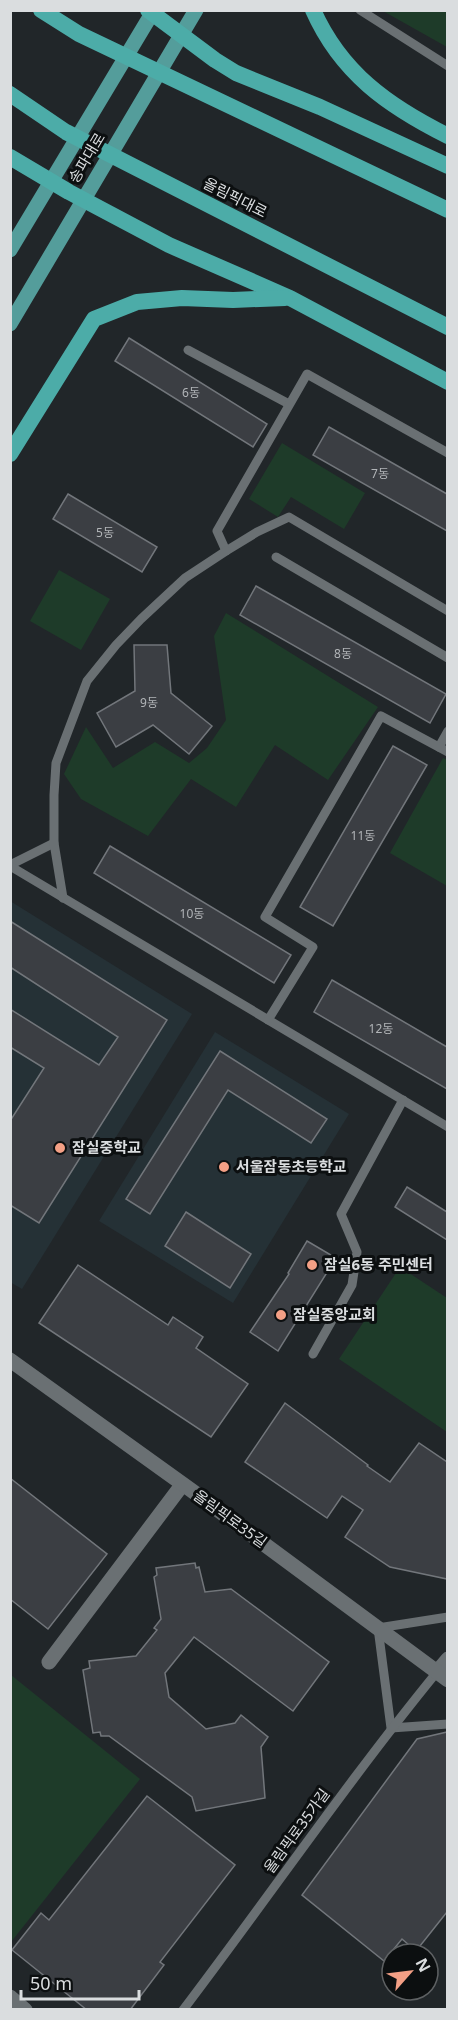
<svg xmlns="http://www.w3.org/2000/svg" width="458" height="2020" font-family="'Noto Sans','Noto Sans KR',sans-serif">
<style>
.built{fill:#253136}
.green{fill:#1e3b29}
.building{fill:#3b3e43;stroke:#72767b;stroke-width:1.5}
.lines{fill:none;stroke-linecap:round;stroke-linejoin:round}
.service{stroke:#6a7073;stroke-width:9}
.minor{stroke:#6a7073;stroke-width:15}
.tertiary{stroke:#6a7073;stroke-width:15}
.primary{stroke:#549d9b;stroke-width:15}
.trunk{stroke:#4caca8;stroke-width:16}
.poi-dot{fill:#f39f85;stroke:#0c0f10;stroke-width:2}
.labels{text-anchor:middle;stroke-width:6;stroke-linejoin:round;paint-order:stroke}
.number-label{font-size:12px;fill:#b2b5b8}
.street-label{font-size:15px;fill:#dadddf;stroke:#0c0f10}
.poi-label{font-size:15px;font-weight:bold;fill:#dadddf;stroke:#0c0f10;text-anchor:start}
</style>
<rect width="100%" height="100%" fill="#212629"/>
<g class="built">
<polygon points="10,901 192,1014 22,1289 10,1282"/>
<polygon points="215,1032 349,1114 233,1303 99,1221"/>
</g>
<g class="green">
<polygon points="383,11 447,11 447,47"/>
<polygon points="282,443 365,493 344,529 291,497 278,517 249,499"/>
<polygon points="59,570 110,599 81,650 30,621"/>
<polygon points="226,613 378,707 328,780 275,745 236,807 191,779 148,836 81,799 64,774 86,727 113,768 155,742 189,763 207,748 226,720 214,636"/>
<polygon points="443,758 448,760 447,886 390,853"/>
<polygon points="400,1267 447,1298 447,1432 339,1359"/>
<polygon points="11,1675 140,1779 11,1942"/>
</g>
<g class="building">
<polygon points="129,338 267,424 253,447 115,361"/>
<polygon points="329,427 447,494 447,531 313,455"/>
<polygon points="68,494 157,547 142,572 53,519"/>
<polygon points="256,586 446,694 430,723 240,615"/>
<polygon points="134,645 167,645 171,693 212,726 189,754 153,725 116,747 97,713 135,691"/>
<polygon points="393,746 427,765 333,926 300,907"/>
<polygon points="110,846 291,955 274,983 94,873"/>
<polygon points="10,921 167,1020 39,1223 10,1205 10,1121 44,1068 10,1047 10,1009 99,1065 118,1037 10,967"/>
<polygon points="332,980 447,1047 447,1089 314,1012"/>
<polygon points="220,1051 327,1119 311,1143 228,1090 150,1214 126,1199"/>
<polygon points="407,1187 447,1212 447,1240 395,1207"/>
<polygon points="186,1212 251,1254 230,1288 165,1246"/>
<polygon points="307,1241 336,1258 278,1351 250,1332 289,1274 288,1273"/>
<polygon points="78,1265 168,1325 173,1317 203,1337 196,1348 248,1384 211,1437 39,1323"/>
<polygon points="285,1403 368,1465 367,1466 390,1482 419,1443 447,1462 447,1579 390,1567 345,1537 363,1510 342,1496 327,1518 245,1462"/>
<polygon points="10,1478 107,1554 48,1629 10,1599"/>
<polygon points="195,1563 196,1568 199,1567 205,1592 231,1589 329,1662 293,1711 194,1637 165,1673 169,1697 206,1729 235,1723 241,1715 268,1737 261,1747 265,1798 196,1811 192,1797 109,1736 101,1736 100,1732 93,1733 83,1670 90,1668 89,1661 136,1656 157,1630 154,1628 161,1619 154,1577 157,1575 156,1568"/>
<polygon points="447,1732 447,1912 416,1951 402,1939 384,1961 302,1895 417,1739"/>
<polygon points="147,1796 235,1865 160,1962 164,1965 130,2010 87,2010 12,1950 41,1913 49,1920"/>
</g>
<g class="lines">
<g class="service">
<polyline points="360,10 448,66"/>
<polyline points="188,350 289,404"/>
<polyline points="448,453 307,374 217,531 226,551 257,532 289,517 448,611"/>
<polyline points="276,557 448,658"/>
<polyline points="439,747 448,731"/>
<polyline points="10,865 54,843"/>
<polyline points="10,866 448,1127"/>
<polyline points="63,898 54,843 54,795 56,763 87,681 116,645 141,619 185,578 226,551"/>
<polyline points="268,1020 313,947 265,917 381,716 448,752"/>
<polyline points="313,1354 352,1285 357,1252 341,1214 403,1100"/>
<polyline points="448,1617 378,1628 391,1728 448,1724"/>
<path d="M183 2010C268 1898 348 1781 437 1672"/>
</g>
<g class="minor">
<polyline points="49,1662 182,1485"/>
<polyline points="437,1672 448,1659"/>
<polyline points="10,1997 25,2010"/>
</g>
<polyline class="tertiary" points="10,1360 191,1490 448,1680"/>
<g class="primary">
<polyline points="10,250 154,10"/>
<polyline points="10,324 196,10"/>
</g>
<g class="trunk">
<polyline points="41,10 79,34 448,210"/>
<polyline points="148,10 215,60 236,73 320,107 448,166"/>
<path d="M313 10C341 73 388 106 448 136"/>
<polyline points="10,94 66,132 448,327"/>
<polyline points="10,157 69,192 169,245 290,298 448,382"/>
<polyline points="10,454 94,319 137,302 182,298 233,300 285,298"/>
</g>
</g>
<g class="poi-dot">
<circle cx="60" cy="1148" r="6"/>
<circle cx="224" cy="1167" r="6"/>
<circle cx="312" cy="1265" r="6"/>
<circle cx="281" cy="1315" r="6"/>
</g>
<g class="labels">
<g class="number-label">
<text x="191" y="397">6동</text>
<text x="380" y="478">7동</text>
<text x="105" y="537">5동</text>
<text x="343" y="658">8동</text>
<text x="149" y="707">9동</text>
<text x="363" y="840">11동</text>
<text x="192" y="918">10동</text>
<text x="381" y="1033">12동</text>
</g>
<g class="street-label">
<text transform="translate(87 158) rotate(-59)" y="5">송파대로</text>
<text transform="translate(235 198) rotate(27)" y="5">올림픽대로</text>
<text transform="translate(230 1519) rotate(36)" y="5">올림픽로35길</text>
<text transform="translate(297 1831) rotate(-54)" y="5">올림픽로35가길</text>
</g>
<g class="poi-label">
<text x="72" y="1153">잠실중학교</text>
<text x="236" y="1172">서울잠동초등학교</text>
<text x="324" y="1270">잠실6동 주민센터</text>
<text x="293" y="1320">잠실중앙교회</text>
</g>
</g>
<rect width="458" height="2020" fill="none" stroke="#dadddf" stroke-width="24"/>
<g transform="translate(410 1972) rotate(62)"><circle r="28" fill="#0c0f10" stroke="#5e6163" stroke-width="1.5"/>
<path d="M0-4.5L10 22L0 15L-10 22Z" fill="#f39f85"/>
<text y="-9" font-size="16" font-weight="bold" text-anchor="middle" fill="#dadddf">N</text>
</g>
<path d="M21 1990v9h118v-9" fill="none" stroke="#dadddf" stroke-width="3"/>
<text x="30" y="1990" font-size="18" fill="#dadddf" stroke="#0c0f10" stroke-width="4.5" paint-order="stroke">50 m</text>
</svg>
